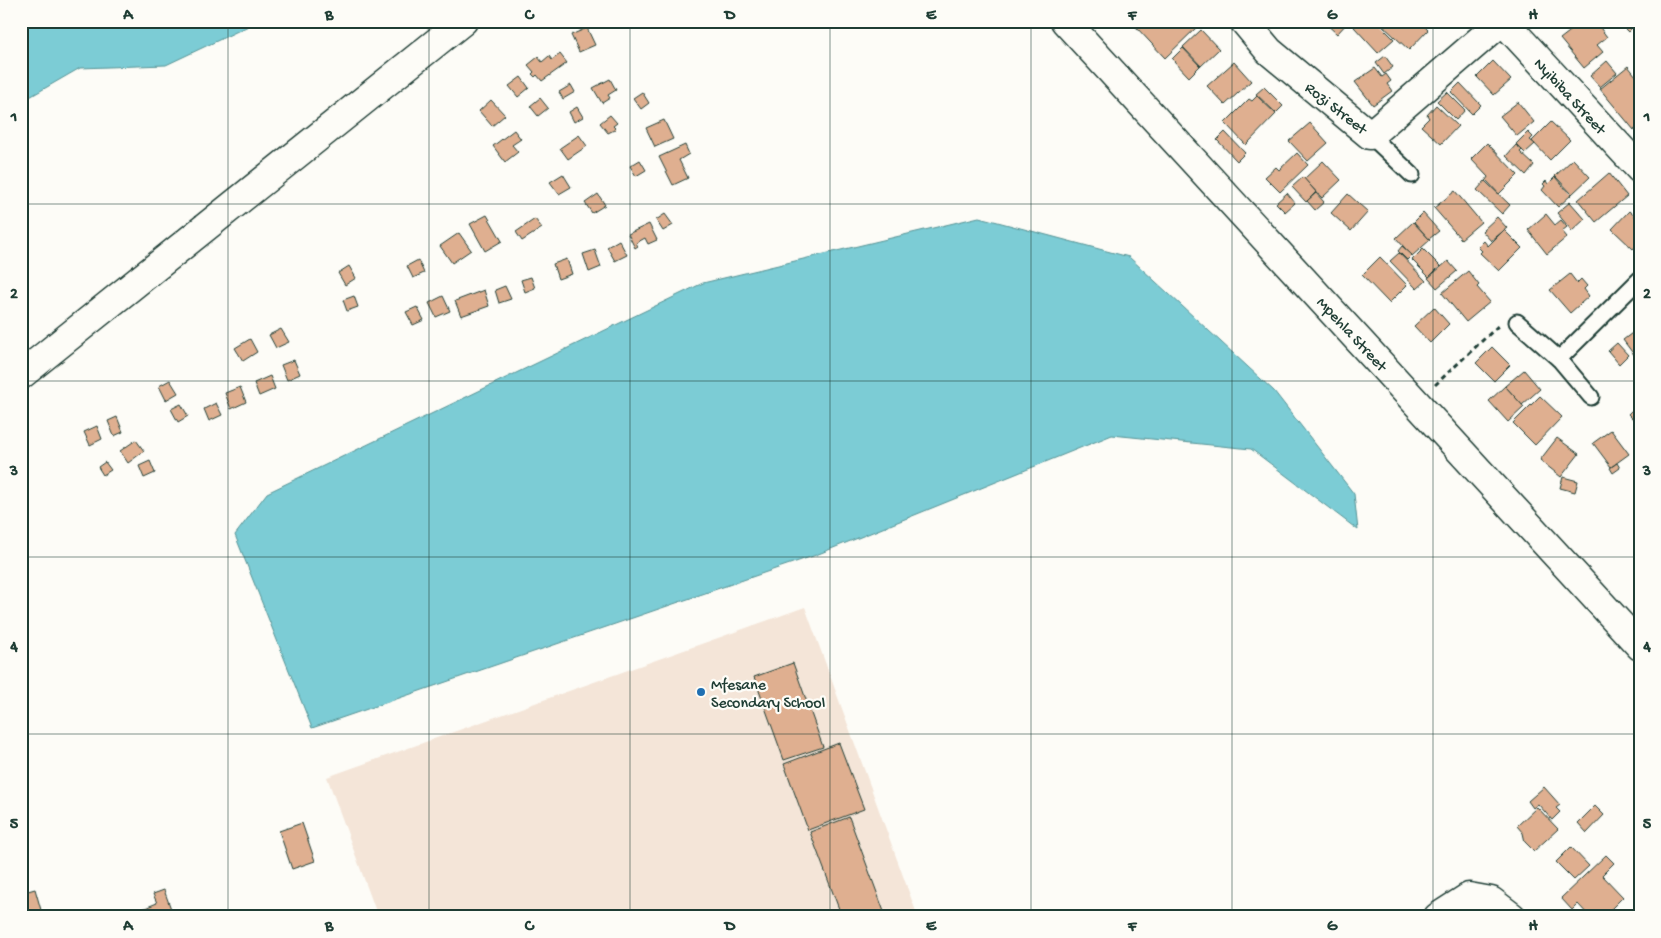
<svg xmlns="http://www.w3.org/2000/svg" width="1661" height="938" font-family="'Gochi Hand',sans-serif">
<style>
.built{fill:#f4e5d8}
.water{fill:#7bccd5;stroke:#569395}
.building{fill:#dfaf90;stroke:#1f3d34}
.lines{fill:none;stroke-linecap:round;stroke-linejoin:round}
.service-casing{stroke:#1f3d34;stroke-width:19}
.minor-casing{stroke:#1f3d34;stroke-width:31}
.secondary-casing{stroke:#1f3d34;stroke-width:31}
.path{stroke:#1f3d34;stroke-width:3;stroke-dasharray:5 4;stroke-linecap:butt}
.service{stroke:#fdfcf7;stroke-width:15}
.minor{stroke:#fdfcf7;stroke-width:28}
.secondary{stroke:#fdfcf7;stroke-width:28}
.grid{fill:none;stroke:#1f3d34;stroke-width:1;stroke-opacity:0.55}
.poi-dot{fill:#1f6fb2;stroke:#fdfcf7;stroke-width:2}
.labels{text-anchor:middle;stroke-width:4.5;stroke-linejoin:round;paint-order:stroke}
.street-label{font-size:16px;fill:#1f3d34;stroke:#fdfcf7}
.poi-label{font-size:16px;fill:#1f3d34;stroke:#fdfcf7;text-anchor:start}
.neatline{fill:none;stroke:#1f3d34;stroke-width:2}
.grid-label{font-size:16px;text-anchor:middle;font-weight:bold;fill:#1f3d34}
</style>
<rect width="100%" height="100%" fill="#fdfcf7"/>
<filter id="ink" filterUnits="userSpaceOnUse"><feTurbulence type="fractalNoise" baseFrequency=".02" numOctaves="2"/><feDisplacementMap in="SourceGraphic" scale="10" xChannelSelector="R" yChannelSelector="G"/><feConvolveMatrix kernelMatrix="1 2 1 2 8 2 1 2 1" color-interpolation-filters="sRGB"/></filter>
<g filter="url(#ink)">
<polygon class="built" points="805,607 918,917 378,917 327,777"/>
<g class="water">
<polygon points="21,21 259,21 166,65 80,68 21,102"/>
<polygon points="979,217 1129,257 1274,391 1354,494 1358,530 1251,449 1112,435 816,555 312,728 235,535 267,493 703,283"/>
</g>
<g class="building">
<polygon points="1142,21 1196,21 1199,25 1165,58 1136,27"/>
<polygon points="1323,21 1349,21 1337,34"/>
<polygon points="1361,21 1376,21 1394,39 1378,53 1354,27"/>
<polygon points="1383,21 1419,21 1428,30 1409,50 1381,24"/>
<polygon points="1574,21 1595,21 1607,37 1597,45 1603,52 1584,68 1560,39 1578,25"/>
<polygon points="1617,21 1638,21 1638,22 1628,32"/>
<polygon points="587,28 595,45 579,52 571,35"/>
<polygon points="1201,30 1219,49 1201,66 1183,47"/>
<polygon points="1183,48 1200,66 1189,77 1172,59"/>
<polygon points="560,54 567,63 542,81 537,75 535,77 532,74 534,72 528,65 538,57 542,62 549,56 552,60"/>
<polygon points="1385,56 1393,67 1384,74 1376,63"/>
<polygon points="1493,61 1511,80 1494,95 1477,77"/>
<polygon points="1607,61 1617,73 1600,87 1590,76"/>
<polygon points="1234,62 1251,81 1225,105 1207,86"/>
<polygon points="1628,66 1640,81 1640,125 1634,130 1600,89"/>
<polygon points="1375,68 1382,77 1386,74 1391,81 1387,84 1392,91 1373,105 1355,82"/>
<polygon points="521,77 529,88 518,97 509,86"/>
<polygon points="610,79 616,90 608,95 610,98 602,103 593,88"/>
<polygon points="1460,83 1481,105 1472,114 1451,92"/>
<polygon points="571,85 575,92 563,99 559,92"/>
<polygon points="1264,87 1283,106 1276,113 1256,94"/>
<polygon points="642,92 649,103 641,109 633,98"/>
<polygon points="1447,92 1465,110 1456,120 1437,101"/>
<polygon points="1257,96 1276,114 1246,145 1225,123 1249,99 1252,101"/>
<polygon points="540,98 548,108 538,116 530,106"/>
<polygon points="491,100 505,115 492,126 479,111"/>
<polygon points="1518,102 1534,122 1517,136 1500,116"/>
<polygon points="1436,105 1458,126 1441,144 1421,126 1429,118 1427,115"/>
<polygon points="577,107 583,117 574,122 569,112"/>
<polygon points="610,115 617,123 613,126 616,129 608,133 600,123"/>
<polygon points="664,120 673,139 655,147 646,128"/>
<polygon points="1551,122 1570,140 1550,160 1532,141"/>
<polygon points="1310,123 1328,143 1308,161 1289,141"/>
<polygon points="514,130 521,139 512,145 518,152 505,162 493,146"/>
<polygon points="1225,132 1245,153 1237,161 1217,140"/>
<polygon points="1528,132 1533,137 1530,140 1535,144 1525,153 1516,144"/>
<polygon points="579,135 587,146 568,159 560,148"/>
<polygon points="1487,143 1518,175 1499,194 1486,180 1488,177 1471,159"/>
<polygon points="685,145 689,154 679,160 688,178 673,185 659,157"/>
<polygon points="1516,145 1522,150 1520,152 1534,165 1526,175 1506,156"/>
<polygon points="1297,153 1308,165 1280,192 1265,177 1276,167 1279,170"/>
<polygon points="1573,159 1590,177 1572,194 1555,176"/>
<polygon points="640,160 646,170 636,176 630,166"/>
<polygon points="1323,161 1341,180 1322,198 1304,179"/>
<polygon points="1609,173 1627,196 1596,222 1578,200"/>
<polygon points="563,174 571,187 559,194 550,182"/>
<polygon points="1303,177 1316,192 1306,202 1292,187"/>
<polygon points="1555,177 1571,195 1558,207 1542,190 1545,186 1543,184 1546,181 1548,184"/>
<polygon points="1485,181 1510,205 1502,214 1477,190"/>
<polygon points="1455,191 1481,222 1461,239 1434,208"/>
<polygon points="1287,193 1295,203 1285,212 1276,203"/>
<polygon points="1316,193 1324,202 1315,210 1307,201"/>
<polygon points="598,194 605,205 592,213 585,203"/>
<polygon points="1348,194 1368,212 1351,231 1331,213"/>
<polygon points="1570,202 1585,219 1572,231 1557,213"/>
<polygon points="1629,211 1640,221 1640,242 1633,249 1612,229"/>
<polygon points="1423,213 1439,231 1429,239 1414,222"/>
<polygon points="665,214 673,225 663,231 656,220"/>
<polygon points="1546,214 1555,225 1561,220 1567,227 1562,231 1567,237 1547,254 1528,230"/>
<polygon points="487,215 502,241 485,251 470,224"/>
<polygon points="1497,217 1507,228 1491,241 1482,231"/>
<polygon points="535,219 542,228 522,241 516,232"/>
<polygon points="1413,222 1430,240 1412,256 1396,238"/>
<polygon points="649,224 657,240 648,244 645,238 636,243 638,246 635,248 628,234"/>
<polygon points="1504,230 1522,248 1499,271 1480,253 1482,251 1478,247 1484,241 1488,246"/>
<polygon points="459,233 471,250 452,263 440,246"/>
<polygon points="619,240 627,255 615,261 607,247"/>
<polygon points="1402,246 1412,255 1407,260 1398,251"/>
<polygon points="1423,249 1440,266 1429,277 1412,260"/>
<polygon points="595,250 601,267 589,272 583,254"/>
<polygon points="1399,253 1426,281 1417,289 1390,261"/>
<polygon points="1380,257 1407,285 1389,303 1362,275"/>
<polygon points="567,259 572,274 558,279 553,264"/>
<polygon points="418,260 424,273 413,278 407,266"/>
<polygon points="1448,261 1457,271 1437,288 1428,278"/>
<polygon points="349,266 356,278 345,285 338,273"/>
<polygon points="1468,271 1479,285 1477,287 1490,302 1466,322 1442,293"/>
<polygon points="1570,274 1577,283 1581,279 1587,286 1584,289 1589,296 1570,313 1550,290"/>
<polygon points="531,277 535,288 525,292 521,280"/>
<polygon points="505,286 511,299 499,303 495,290"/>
<polygon points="484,290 489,306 461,316 455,301"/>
<polygon points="354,296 358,307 347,311 343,300"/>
<polygon points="443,296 450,311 436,317 429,303"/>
<polygon points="417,307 424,320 413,325 406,312"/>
<polygon points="1434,307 1449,324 1430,343 1414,326"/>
<polygon points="1640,327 1640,358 1638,360 1623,340"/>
<polygon points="281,329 289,342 276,348 269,335"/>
<polygon points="250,339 257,352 243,361 235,348"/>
<polygon points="1617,343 1628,355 1619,364 1608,351"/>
<polygon points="1492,347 1510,365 1494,381 1476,363"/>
<polygon points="294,360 300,374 287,380 281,365"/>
<polygon points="1524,370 1540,389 1522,405 1505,386"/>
<polygon points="270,376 275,389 259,396 254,383"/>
<polygon points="170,380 178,393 166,400 159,386"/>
<polygon points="1505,386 1524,407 1508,422 1489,401"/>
<polygon points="240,387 246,402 231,409 225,393"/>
<polygon points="1540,396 1562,417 1535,445 1513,423"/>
<polygon points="216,403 222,415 209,421 204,409"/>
<polygon points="181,404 188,416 178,422 171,409"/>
<polygon points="1637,405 1640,406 1640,426 1628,414"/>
<polygon points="117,417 123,432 114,436 108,421"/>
<polygon points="97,426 102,439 90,445 84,432"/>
<polygon points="1611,430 1629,454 1611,467 1593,443"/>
<polygon points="1557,438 1579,454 1561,477 1540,460"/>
<polygon points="136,440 144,451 128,463 120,451"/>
<polygon points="150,461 155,473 144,478 139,466"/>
<polygon points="105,462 111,470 103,475 98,467"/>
<polygon points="1617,463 1620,468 1613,473 1610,468"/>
<polygon points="1563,477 1578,481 1575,492 1560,488"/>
<polygon points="793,663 823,747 784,760 754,677"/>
<polygon points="839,743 864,809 808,830 784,764"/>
<polygon points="1544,787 1560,805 1556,808 1560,812 1552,820 1538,804 1533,808 1528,801"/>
<polygon points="1595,806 1604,815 1587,833 1578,823"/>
<polygon points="1537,807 1558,829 1534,851 1525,842 1523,833 1517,826"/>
<polygon points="849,817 886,917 842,917 810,832"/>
<polygon points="302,823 315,861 292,869 279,831"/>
<polygon points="1571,847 1589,866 1574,880 1556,862"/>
<polygon points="1606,855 1614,863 1602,875 1623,897 1603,917 1590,917 1578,904 1572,910 1561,898"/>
<polygon points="35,889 43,917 21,917 21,913 24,913 21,893"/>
<polygon points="164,890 174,917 123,917 157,903 153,894"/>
</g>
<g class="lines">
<g class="service-casing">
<g id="service">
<polyline points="1370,135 1412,175"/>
<polyline points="1517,322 1559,359 1591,397"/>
<polyline points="1559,359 1640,279"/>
</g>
</g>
<g class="minor-casing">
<g id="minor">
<polyline points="1065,21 1640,646"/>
<polyline points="1244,21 1269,51 1370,135 1502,21"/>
<polyline points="1503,21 1640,169"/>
<polyline points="1438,917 1469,897 1491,901 1512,917"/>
</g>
</g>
<g class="secondary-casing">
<polyline id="secondary" points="21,375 463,21"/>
</g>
<polyline class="path" points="1435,385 1498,326"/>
<use href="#service" class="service"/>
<use href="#minor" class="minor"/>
<use href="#secondary" class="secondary"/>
</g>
</g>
<path class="grid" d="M228 21V917M429 21V917M630 21V917M830 21V917M1031 21V917M1232 21V917M1433 21V917M21 204H1640M21 381H1640M21 557H1640M21 734H1640"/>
<circle class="poi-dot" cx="701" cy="692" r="5"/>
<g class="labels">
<g class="street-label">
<text transform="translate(1571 95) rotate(47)" y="6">Nyibiba Street</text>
<text transform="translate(1337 107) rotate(38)" y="6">Rozi Street</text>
<text transform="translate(1353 333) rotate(47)" y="6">Mpehla Street</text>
</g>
<g class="poi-label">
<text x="711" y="689">Mfesane<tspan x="711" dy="18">Secondary School</tspan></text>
</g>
</g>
<rect width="1661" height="938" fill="none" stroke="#fdfcf7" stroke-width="55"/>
<rect x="28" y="28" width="1606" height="882" class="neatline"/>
<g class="grid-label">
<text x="128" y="19">A</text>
<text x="329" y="19">B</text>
<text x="529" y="19">C</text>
<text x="730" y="19">D</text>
<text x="931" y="19">E</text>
<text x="1132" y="19">F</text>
<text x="1332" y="19">G</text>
<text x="1533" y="19">H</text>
<text x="14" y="121">1</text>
<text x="1647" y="121">1</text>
<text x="14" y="298">2</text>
<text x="1647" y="298">2</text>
<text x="14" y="475">3</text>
<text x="1647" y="475">3</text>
<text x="14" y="651">4</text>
<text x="1647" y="651">4</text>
<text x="14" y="828">5</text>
<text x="1647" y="828">5</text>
<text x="128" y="930">A</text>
<text x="329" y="930">B</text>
<text x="529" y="930">C</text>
<text x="730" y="930">D</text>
<text x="931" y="930">E</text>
<text x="1132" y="930">F</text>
<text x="1332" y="930">G</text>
<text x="1533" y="930">H</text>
</g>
</svg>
